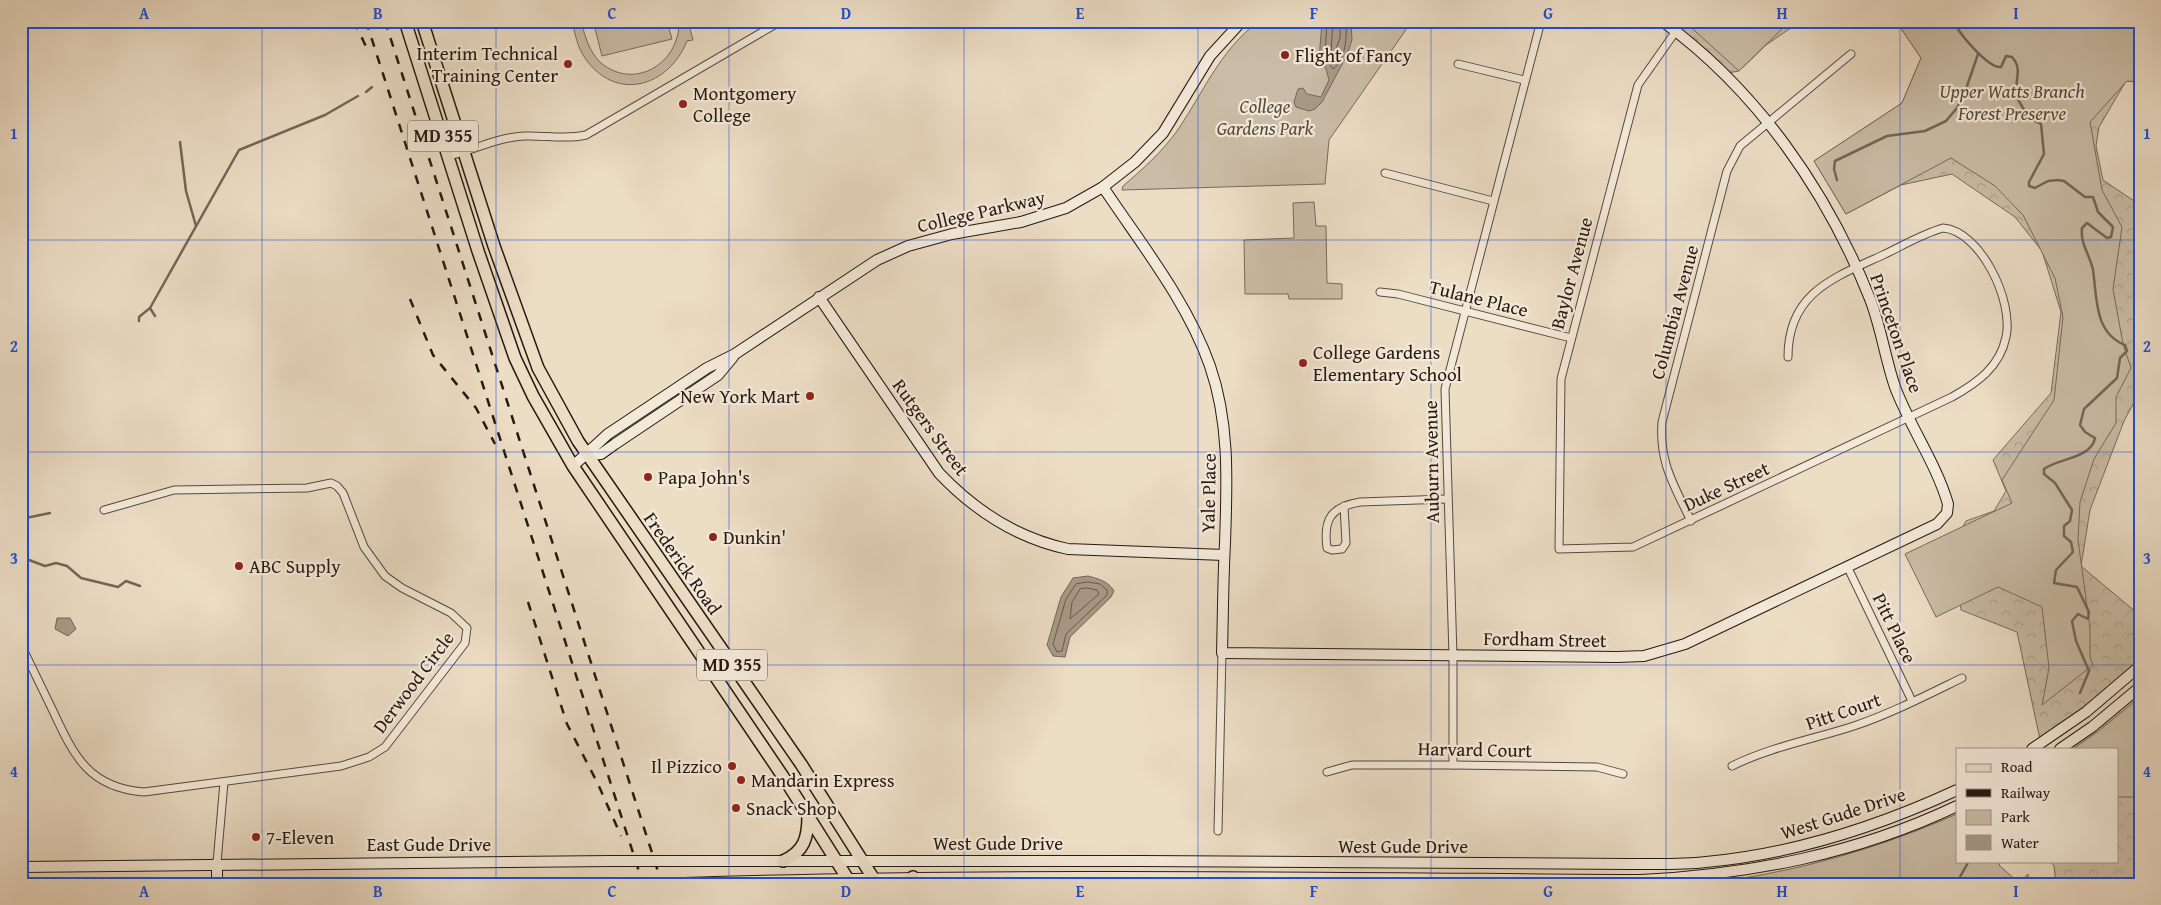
<svg xmlns="http://www.w3.org/2000/svg" width="2161" height="905" font-family="'Gentium Book Plus',serif">
<style>
.forest{fill:url(#forest-crowns);stroke:#786a5c}
.park{fill:#cabca6;stroke:#786a5c}
.water{fill:#a89a88;stroke:#746658}
.lines{fill:none;stroke-linecap:round;stroke-linejoin:round}
.shore{stroke:#66594c;stroke-width:1}
.stream{stroke:#746658;stroke-width:2.5}
.street-casing{stroke:#57493e;stroke-width:9}
.secondary-casing{stroke:#251811;stroke-width:12}
.primary-casing{stroke:#251811;stroke-width:14}
.street{stroke:#f3e9d9;stroke-width:7}
.secondary{stroke:#f3e9d9;stroke-width:10}
.primary{stroke:#ecddc5;stroke-width:11}
.rail{stroke:#251811;stroke-width:2.5;stroke-dasharray:9 9;stroke-linecap:butt}
.secondary-bridge-casing{stroke:#251811;stroke-width:12;stroke-linecap:butt}
.secondary-bridge{stroke:#f3e9d9;stroke-width:10}
.grid{fill:none;stroke:#1d4ed8;stroke-width:1;stroke-opacity:0.55}
.poi-dot{fill:#8f2418;stroke:#f3e9d9;stroke-width:2}
.labels{text-anchor:middle;stroke-width:4.5;stroke-linejoin:round;paint-order:stroke}
.shield{fill:#f3e9d9;stroke:#63574d;stroke-width:1}
.shield-label{font-size:18px;font-weight:bold;fill:#251811}
.poi-label{font-size:19px;fill:#251811;stroke:#f3e9d9;text-anchor:start}
.park-label{font-size:19px;font-style:italic;fill:#57493e;stroke:#f3e9d9}
.street-label{font-size:19px;fill:#251811;stroke:#f3e9d9}
.neatline{fill:none;stroke:#1d4ed8;stroke-width:2}
.grid-label{font-size:16px;text-anchor:middle;font-weight:bold;fill:#1d4ed8}
</style>
<defs>
<pattern id="forest-crowns" width="20" height="18" patternUnits="userSpaceOnUse" patternTransform="scale(1.25)"><rect width="20" height="18" fill="#cabca6"/><path d="M2 6a3 3 0 1 1 6 0M12 15a3 3 0 1 1 6 0" fill="none" stroke="#ada18e"/></pattern>
</defs>
<rect width="100%" height="100%" fill="#ecddc5"/>
<filter id="stains"><feTurbulence type="fractalNoise" baseFrequency=".004" numOctaves="4"/><feColorMatrix values="0 0 0 0 .2 0 0 0 0 .09 0 0 0 0 .02 0 0 0 .5 -.17"/></filter>
<radialGradient id="worn" r=".72"><stop offset=".6" stop-color="#630" stop-opacity="0"/><stop offset="1" stop-color="#630" stop-opacity=".3"/></radialGradient>
<g class="forest">
<polygon points="1662,21 1801,21 1766,45 1739,71 1722,74"/>
<polygon points="1896,21 2140,21 2140,82 2126,81 2099,127 2096,146 2103,180 2140,205 2140,391 2124,421 2090,510 2081,566 2137,613 2140,613 2140,645 2133,652 2140,660 2140,666 2041,744 2017,632 1961,610 1959,592 1945,559 1966,521 1994,511 2006,491 1993,460 2051,393 2061,312 2042,251 2015,217 1952,174 1901,185 1846,214 1814,161 1902,103 1921,58"/>
<polygon points="2140,687 2140,859 2135,859 2136,884 2056,884 2054,866 2050,861 2117,861 2117,749 2060,749"/>
</g>
<g class="park">
<path d="M572 21H581C585 36 589 52 601 63 635 91 680 63 679 21H688L693 40 687 41C668 88 615 102 585 58 577 47 575 33 572 21Z"/>
<polygon points="593,21 667,21 672,39 602,56"/>
<path d="M1258 21H1412L1329 140 1325 184 1122 190 1123 186C1143 169 1162 152 1177 131 1205 90 1217 55 1258 21Z"/>
<polygon points="1684,21 1790,21 1739,71"/>
<polygon points="1896,21 2140,21 2140,82 2127,81 2090,122 2102,190 2122,227 2113,289 2123,344 2131,368 2116,397 2116,423 2094,459 2080,502 2078,540 2090,628 2090,657 2093,665 2042,705 2049,668 2042,607 1998,587 1936,617 1905,554 2012,503 2002,480 2054,400 2063,317 2055,278 2023,215 1995,186 1951,158 1846,214 1814,161 1902,103 1921,58"/>
<polygon points="1314,202 1316,226 1326,226 1327,283 1342,284 1342,299 1289,299 1288,294 1245,294 1244,240 1294,238 1293,203"/>
<polygon points="2140,697 2140,797 2117,797 2117,749 2073,749 2100,730"/>
<path d="M1957 814V861H2002L1999 865 2019 883 2028 874 2029 884H1734L1737 879C1814 867 1886 845 1957 814Z"/>
</g>
<g class="water">
<polygon points="1322,21 1351,21 1352,40 1347,55 1322,102 1315,109 1309,111 1296,107 1294,102 1298,89 1303,88 1307,94 1321,97 1329,80 1326,69 1319,60"/>
<path d="M1088 576C1099 579 1108 581 1114 591L1111 597 1070 637 1065 657 1053 656 1047 645 1061 597 1073 578Z"/>
<polygon points="57,618 70,618 76,629 68,636 55,629"/>
</g>
<g class="lines">
<g class="shore">
<path d="M1327 21 1325 58 1333 69C1346 60 1347 36 1346 21"/>
<polyline points="1333,21 1331,53 1334,55 1340,38 1340,21"/>
<polygon points="1088,582 1100,584 1107,590 1107,595 1066,634 1062,651 1057,652 1053,644 1066,599 1076,584"/>
<polygon points="1087,588 1097,590 1099,594 1070,619 1072,602 1080,589"/>
</g>
<g class="stream">
<path d="M1954 21C1957 32 1989 69 2001 67L2006 56 2012 57C2024 70 2013 82 2017 96 2018 102 2024 108 2026 114L2033 116 2035 121 2041 124 2044 154 2029 182V186L2035 188 2048 181 2058 180 2064 181 2085 197H2093L2098 212 2113 227 2111 237 2107 238 2087 223 2082 228C2080 244 2090 255 2093 270 2097 297 2094 333 2125 345L2127 351 2120 358 2117 378 2084 409 2080 425 2085 432 2095 438C2091 459 2058 458 2044 469V474L2055 483 2072 510 2070 521 2064 526V536L2071 542 2073 552 2056 570 2054 583 2077 587 2089 612 2088 619 2078 614 2072 621 2076 641 2089 671 2080 693"/>
<polyline points="366,92 372,87"/>
<polyline points="180,142 186,191 196,226"/>
<polyline points="1837,180 1834,169 1835,161 1887,136 1925,131 1946,121 1957,108 1965,92 1978,54"/>
<polyline points="155,316 150,308 239,150 325,115 358,96"/>
<polyline points="139,321 139,317 150,308"/>
<polyline points="21,519 50,513"/>
<polyline points="21,557 45,566 56,563 67,566 81,578 118,587 126,581 140,586"/>
<polyline points="1956,884 1969,861"/>
</g>
<g class="street-casing">
<g id="street">
<path d="M1676 31 1638 85 1561 379 1559 549 1633 547 1952 397C1977 383 2000 367 2006 337 2014 302 1981 231 1943 228 1922 234 1902 246 1883 255 1833 278 1788 293 1788 357"/>
<polyline points="1458,64 1524,80"/>
<path d="M449 156C473 150 499 137 524 136 545 135 565 140 586 135L781 21"/>
<polyline points="1385,173 1493,201"/>
<polyline points="1380,292 1398,294 1571,338"/>
<path d="M1344 506 1346 543 1342 549 1332 550 1327 548C1323 519 1331 507 1360 502L1447 499"/>
<path d="M1691 521C1674 485 1659 463 1662 422L1727 171 1740 146 1851 54"/>
<polyline points="1848,568 1912,701"/>
<path d="M23 649C33 670 43 690 53 711 74 756 89 788 144 792L341 766 369 757 385 747 465 643 467 628 451 613 402 588 385 576 364 547 343 493 337 486 331 483 307 488 174 490 104 510"/>
<polyline points="1453,765 1453,656 1445,389 1541,21"/>
<path d="M1732 766C1770 747 1814 739 1854 726 1892 713 1927 695 1962 678"/>
<polyline points="1327,772 1352,765 1453,765 1597,767 1623,774"/>
<polyline points="1218,831 1222,653"/>
<polyline points="217,863 224,782"/>
</g>
</g>
<g class="secondary-casing">
<g id="secondary">
<path d="M1103 187C1141 244 1187 301 1210 366 1230 424 1227 483 1225 543 1223 580 1223 616 1222 653L1617 657 1644 656 1685 644 1937 524 1947 513 1948 504C1936 463 1910 427 1895 387 1885 358 1881 327 1870 299 1827 191 1757 90 1662 21"/>
<path d="M819 297 939 473C975 511 1016 538 1068 549L1224 555"/>
<polyline points="587,455 601,454 615,444 718,375 733,357"/>
<polyline points="573,466 608,434 707,368 735,354 877,260 908,246 952,234 1021,222 1066,208 1103,187 1135,162 1163,133 1210,56 1242,21"/>
<polyline points="2032,749 2086,712 2140,666"/>
<polyline points="2060,749 2092,727 2140,687"/>
<path d="M673 861H1139L1629 864C1655 864 1681 865 1706 862 1794 854 1877 827 1957 790"/>
<polyline points="21,867 612,861"/>
<path d="M684 883C1003 873 1322 878 1641 880 1752 874 1856 854 1957 806"/>
<polyline points="217,884 217,863"/>
<polyline points="484,884 614,883"/>
</g>
</g>
<g class="primary-casing">
<g id="primary">
<polyline points="405,21 478,251 515,358 533,396 573,466 786,781 851,884"/>
<polyline points="422,21 494,246 538,368 578,441 801,764 877,884"/>
<path d="M783 861C804 852 808 838 808 816"/>
<polyline points="903,884 913,877"/>
</g>
</g>
<use href="#street" class="street"/>
<use href="#secondary" class="secondary"/>
<use href="#primary" class="primary"/>
<g class="rail">
<polyline points="354,21 369,53"/>
<polyline points="366,21 643,884"/>
<polyline points="385,21 662,884"/>
<polyline points="410,299 433,355 476,408 495,444"/>
<polyline points="528,602 567,724 598,784 621,836"/>
</g>
<g class="secondary-bridge-casing">
<g id="secondary-bridge">
<polyline points="612,861 673,861"/>
<polyline points="614,883 684,883"/>
</g>
</g>
<use href="#secondary-bridge" class="secondary-bridge"/>
</g>
<path class="grid" d="M262 21V884M496 21V884M729 21V884M964 21V884M1198 21V884M1431 21V884M1666 21V884M1900 21V884M21 240H2140M21 452H2140M21 665H2140"/>
<g class="poi-dot">
<circle cx="1285" cy="55" r="5"/>
<circle cx="568" cy="64" r="5"/>
<circle cx="683" cy="104" r="5"/>
<circle cx="1303" cy="363" r="5"/>
<circle cx="810" cy="396" r="5"/>
<circle cx="648" cy="477" r="5"/>
<circle cx="713" cy="537" r="5"/>
<circle cx="239" cy="566" r="5"/>
<circle cx="732" cy="766" r="5"/>
<circle cx="741" cy="780" r="5"/>
<circle cx="736" cy="808" r="5"/>
<circle cx="256" cy="837" r="5"/>
</g>
<g class="labels">
<g class="shield">
<rect x="408" y="120.5" width="70" height="31" rx="4"/>
<rect x="697" y="649.5" width="70" height="31" rx="4"/>
</g>
<g class="shield-label">
<text x="443" y="142">MD 355</text>
<text x="732" y="671">MD 355</text>
</g>
<g class="poi-label">
<text x="558" y="60" text-anchor="end">Interim Technical<tspan x="558" dy="22">Training Center</tspan></text>
<text x="1295" y="62">Flight of Fancy</text>
<text x="693" y="100">Montgomery<tspan x="693" dy="22">College</tspan></text>
<text x="1313" y="359">College Gardens<tspan x="1313" dy="22">Elementary School</tspan></text>
<text x="800" y="403" text-anchor="end">New York Mart</text>
<text x="658" y="484">Papa John's</text>
<text x="723" y="544">Dunkin'</text>
<text x="249" y="573">ABC Supply</text>
<text x="722" y="773" text-anchor="end">Il Pizzico</text>
<text x="751" y="787">Mandarin Express</text>
<text x="746" y="815">Snack Shop</text>
<text x="266" y="844">7-Eleven</text>
</g>
<g class="park-label">
<text x="2012" y="98">Upper Watts Branch<tspan x="2012" dy="22">Forest Preserve</tspan></text>
<text x="1265" y="113">College<tspan x="1265" dy="22">Gardens Park</tspan></text>
</g>
<g class="street-label">
<text transform="translate(981 211) rotate(-13)" y="7">College Parkway</text>
<text transform="translate(1571 273) rotate(-75)" y="7">Baylor Avenue</text>
<text transform="translate(1479 298) rotate(14)" y="7">Tulane Place</text>
<text transform="translate(1674 312) rotate(-75)" y="7">Columbia Avenue</text>
<text transform="translate(1897 333) rotate(71)" y="7">Princeton Place</text>
<text transform="translate(931 427) rotate(54)" y="7">Rutgers Street</text>
<text transform="translate(1431 462) rotate(-91)" y="7">Auburn Avenue</text>
<text transform="translate(1726 486) rotate(-25)" y="7">Duke Street</text>
<text transform="translate(1208 493) rotate(-89)" y="7">Yale Place</text>
<text transform="translate(683 563) rotate(55)" y="7">Frederick Road</text>
<text transform="translate(1895 628) rotate(64)" y="7">Pitt Place</text>
<text transform="translate(1545 639) rotate(1)" y="7">Fordham Street</text>
<text transform="translate(413 682) rotate(-53)" y="7">Derwood Circle</text>
<text transform="translate(1843 711) rotate(-19)" y="7">Pitt Court</text>
<text transform="translate(1475 749) rotate(1)" y="7">Harvard Court</text>
<text transform="translate(1843 813) rotate(-18)" y="7">West Gude Drive</text>
<text x="998" y="850">West Gude Drive</text>
<text x="429" y="851">East Gude Drive</text>
<text x="1403" y="853">West Gude Drive</text>
</g>
</g>
<rect width="2161" height="905" fill="none" stroke="#ecddc5" stroke-width="55"/>
<rect x="1956" y="748" width="162" height="115" fill="#f3e9d9" stroke="#a19589"/>
<rect x="1966" y="764" width="25" height="8" fill="#ecddc5" stroke="#a19589"/>
<text x="2001" y="772" font-size="15" fill="#251811">Road</text>
<rect x="1966" y="789" width="25" height="8" fill="#251811" stroke="#a19589"/>
<text x="2001" y="798" font-size="15" fill="#251811">Railway</text>
<rect x="1966" y="810" width="25" height="15" fill="#cabca6" stroke="#a19589"/>
<text x="2001" y="822" font-size="15" fill="#251811">Park</text>
<rect x="1966" y="835" width="25" height="15" fill="#a89a88" stroke="#a19589"/>
<text x="2001" y="848" font-size="15" fill="#251811">Water</text>
<rect x="28" y="28" width="2106" height="850" class="neatline"/>
<g class="grid-label">
<text x="144" y="19">A</text>
<text x="378" y="19">B</text>
<text x="612" y="19">C</text>
<text x="846" y="19">D</text>
<text x="1080" y="19">E</text>
<text x="1314" y="19">F</text>
<text x="1548" y="19">G</text>
<text x="1782" y="19">H</text>
<text x="2016" y="19">I</text>
<text x="14" y="139">1</text>
<text x="2147" y="139">1</text>
<text x="14" y="352">2</text>
<text x="2147" y="352">2</text>
<text x="14" y="564">3</text>
<text x="2147" y="564">3</text>
<text x="14" y="777">4</text>
<text x="2147" y="777">4</text>
<text x="144" y="897">A</text>
<text x="378" y="897">B</text>
<text x="612" y="897">C</text>
<text x="846" y="897">D</text>
<text x="1080" y="897">E</text>
<text x="1314" y="897">F</text>
<text x="1548" y="897">G</text>
<text x="1782" y="897">H</text>
<text x="2016" y="897">I</text>
</g>
<rect width="100%" height="100%" filter="url(#stains)"/>
<rect width="100%" height="100%" fill="url(#worn)"/>
</svg>
